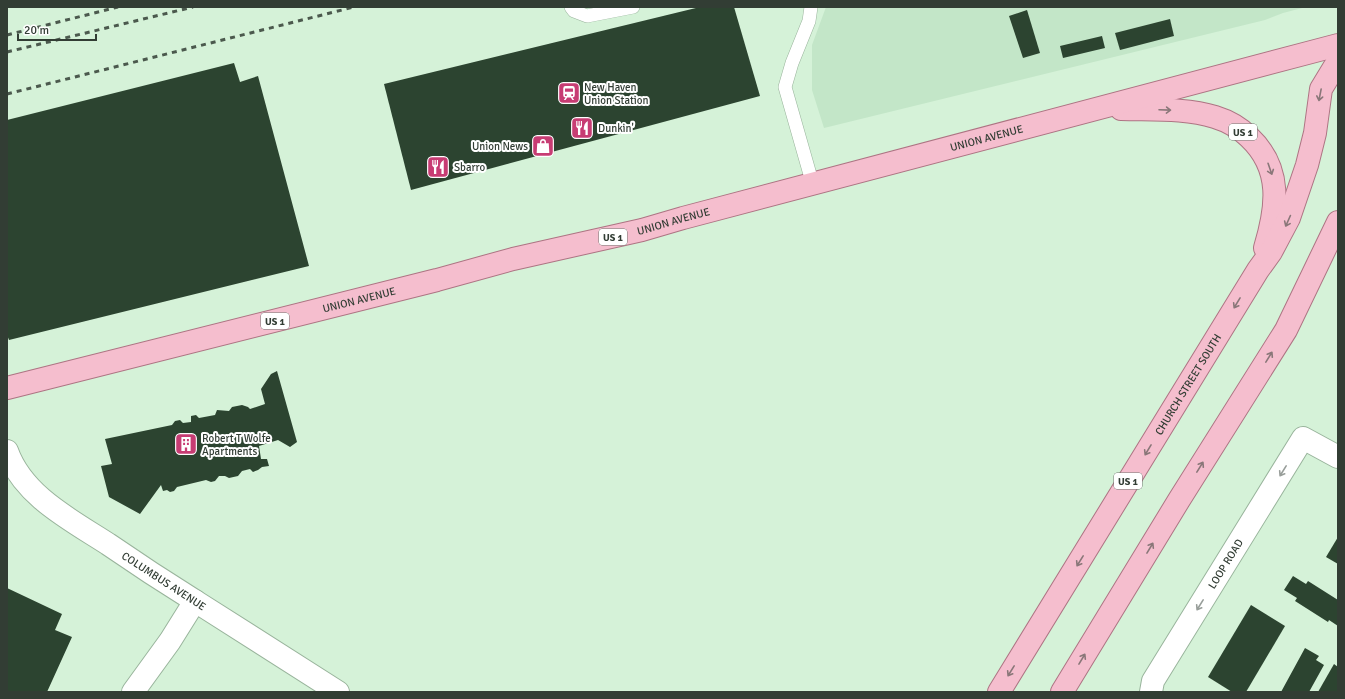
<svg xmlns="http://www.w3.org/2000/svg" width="1345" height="699" font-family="Signika,sans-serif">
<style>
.built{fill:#c3e6c8}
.building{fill:#2c4430}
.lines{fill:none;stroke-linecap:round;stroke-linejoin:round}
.service-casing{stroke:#99b49c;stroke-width:14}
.minor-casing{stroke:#99b49c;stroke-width:24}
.tertiary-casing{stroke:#99b49c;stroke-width:24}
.primary-casing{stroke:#ad7483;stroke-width:24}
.service{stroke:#fff;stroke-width:13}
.minor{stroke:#fff;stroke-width:22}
.tertiary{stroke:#fff;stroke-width:22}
.primary{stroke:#f5bece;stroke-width:22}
.rail{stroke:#4b594d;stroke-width:3;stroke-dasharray:5 5;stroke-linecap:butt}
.oneway{stroke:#8a7779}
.oneway2{stroke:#989e9a}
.labels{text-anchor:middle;stroke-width:4;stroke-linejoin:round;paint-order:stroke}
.shield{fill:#fff;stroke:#707771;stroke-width:1}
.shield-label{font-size:10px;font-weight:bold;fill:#323d34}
.poi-label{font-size:11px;fill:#323d34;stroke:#fff;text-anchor:start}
.street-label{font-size:11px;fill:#323d34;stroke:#fff}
</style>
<rect width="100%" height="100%" fill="#d5f2d8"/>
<polygon class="built" points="826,7 1306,7 1283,13 1265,20 824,128 812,90 812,45"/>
<g class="building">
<polygon points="700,7 734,7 760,96 411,190 384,84"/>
<polygon points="1027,10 1040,53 1023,58 1009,16"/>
<polygon points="1170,19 1174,36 1120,50 1115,33"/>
<polygon points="1102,36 1105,48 1063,58 1060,46"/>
<polygon points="234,63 240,82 258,76 309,266 9,340 7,335 7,120"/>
<polygon points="277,371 297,442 290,447 278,440 259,446 261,459 267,459 269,466 262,467 258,470 253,472 250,469 242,471 238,476 229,478 225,476 219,476 215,481 211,482 206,480 177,487 174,491 170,492 167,490 163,491 161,485 140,514 109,497 101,466 112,464 105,439 172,425 175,421 180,420 183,423 191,422 191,416 196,415 199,418 215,415 217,410 229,411 232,407 242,405 248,407 250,409 265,404 261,389 271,374"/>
<polygon points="1338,537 1338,564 1326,557"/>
<polygon points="1293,576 1306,584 1308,581 1338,600 1338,626 1329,620 1328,622 1295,601 1297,598 1284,590"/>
<polygon points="7,588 62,614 55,630 72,637 47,692 7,692"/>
<polygon points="1251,605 1285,626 1246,692 1232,692 1208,677"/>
<polygon points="1305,648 1319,656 1316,660 1324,665 1309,692 1281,692"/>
<polygon points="1334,664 1338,667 1338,692 1318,692"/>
</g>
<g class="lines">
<g class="service-casing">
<g id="service">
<polyline points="571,7 574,11 587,16 633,7"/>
<polyline points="811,7 809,21 792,63 785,87 813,185"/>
</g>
</g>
<g class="minor-casing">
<g id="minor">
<polyline points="195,601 338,692"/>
<path id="s1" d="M1151 692 1153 681 1303 438 1338 457"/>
</g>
</g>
<g class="tertiary-casing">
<path id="tertiary" d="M7 451C23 496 71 520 108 544 137 564 166 583 195 601L170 641 133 692"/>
</g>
<g class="primary-casing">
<g id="primary">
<path d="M1121 109C1152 110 1186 108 1215 117 1228 121 1240 128 1249 137 1283 169 1277 208 1265 248"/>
<path id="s2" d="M7 388 437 280 513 259 642 230 683 218 1338 45"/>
<path id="s3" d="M999 692 1258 270 1271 252 1289 218 1307 165 1315 133 1321 89 1338 61"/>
<polyline points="1062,692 1179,500 1286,330 1338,222"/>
</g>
</g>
<use href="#service" class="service"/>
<use href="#minor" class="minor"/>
<use href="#tertiary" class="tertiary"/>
<use href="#primary" class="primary"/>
<g class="rail">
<polyline points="7,35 118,7"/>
<polyline points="7,52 193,7"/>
<polyline points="7,94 354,7"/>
</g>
</g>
<defs><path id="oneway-shaft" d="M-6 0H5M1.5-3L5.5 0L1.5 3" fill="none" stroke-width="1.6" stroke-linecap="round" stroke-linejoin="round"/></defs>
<g class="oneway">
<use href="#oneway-shaft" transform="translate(1320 95) rotate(101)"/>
<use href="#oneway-shaft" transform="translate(1165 110) rotate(2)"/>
<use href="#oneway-shaft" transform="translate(1270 169) rotate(71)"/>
<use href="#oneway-shaft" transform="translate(1288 221) rotate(114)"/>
<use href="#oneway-shaft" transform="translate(1237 303) rotate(121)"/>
<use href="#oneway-shaft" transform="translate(1269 357) rotate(-58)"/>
<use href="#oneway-shaft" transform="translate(1148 450) rotate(121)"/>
<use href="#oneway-shaft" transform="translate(1200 467) rotate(-58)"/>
<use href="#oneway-shaft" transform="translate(1150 548) rotate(-59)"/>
<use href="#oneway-shaft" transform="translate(1080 561) rotate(122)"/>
<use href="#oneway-shaft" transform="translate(1082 659) rotate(-59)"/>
<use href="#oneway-shaft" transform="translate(1011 671) rotate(122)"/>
</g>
<g class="oneway2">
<use href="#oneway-shaft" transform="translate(1283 471) rotate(122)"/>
<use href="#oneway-shaft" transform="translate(1200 605) rotate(122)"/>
</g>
<defs>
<g id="station-square" transform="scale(1.15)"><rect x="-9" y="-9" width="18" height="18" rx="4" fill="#c73c73" stroke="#fff"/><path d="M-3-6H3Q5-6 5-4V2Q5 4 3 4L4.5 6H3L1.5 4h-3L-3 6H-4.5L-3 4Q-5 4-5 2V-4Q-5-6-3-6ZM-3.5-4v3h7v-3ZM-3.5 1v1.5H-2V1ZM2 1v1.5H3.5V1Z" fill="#fff"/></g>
<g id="restaurant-square" transform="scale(1.15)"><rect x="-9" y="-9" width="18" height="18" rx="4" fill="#c73c73" stroke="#fff"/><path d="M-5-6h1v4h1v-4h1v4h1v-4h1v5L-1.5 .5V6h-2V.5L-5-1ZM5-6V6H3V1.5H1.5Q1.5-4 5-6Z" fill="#fff"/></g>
<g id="shop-square" transform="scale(1.15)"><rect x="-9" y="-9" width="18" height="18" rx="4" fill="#c73c73" stroke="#fff"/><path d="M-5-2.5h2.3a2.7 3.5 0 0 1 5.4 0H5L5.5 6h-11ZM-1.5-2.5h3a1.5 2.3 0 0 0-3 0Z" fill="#fff"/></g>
<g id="building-square" transform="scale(1.15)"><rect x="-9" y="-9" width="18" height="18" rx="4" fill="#c73c73" stroke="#fff"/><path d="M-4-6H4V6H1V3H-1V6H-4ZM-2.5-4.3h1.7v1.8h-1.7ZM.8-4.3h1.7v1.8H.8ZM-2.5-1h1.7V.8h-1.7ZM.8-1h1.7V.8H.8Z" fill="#fff"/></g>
</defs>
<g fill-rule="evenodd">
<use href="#station-square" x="569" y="93"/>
<use href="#restaurant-square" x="582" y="128"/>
<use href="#shop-square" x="543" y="146"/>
<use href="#restaurant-square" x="438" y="167"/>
<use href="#building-square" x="186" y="444"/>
</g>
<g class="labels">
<g class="shield">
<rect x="1229" y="124" width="28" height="16" rx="3"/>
<rect x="599" y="229" width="28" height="16" rx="3"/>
<rect x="261" y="313" width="28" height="16" rx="3"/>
<rect x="1114" y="473" width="28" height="16" rx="3"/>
</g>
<g class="shield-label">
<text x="1243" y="136">US 1</text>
<text x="613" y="241">US 1</text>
<text x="275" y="325">US 1</text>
<text x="1128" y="485">US 1</text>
</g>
<g class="poi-label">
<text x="584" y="91">New Haven<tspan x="584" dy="13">Union Station</tspan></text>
<text x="598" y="132">Dunkin'</text>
<text x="528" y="150" text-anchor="end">Union News</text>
<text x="454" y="171">Sbarro</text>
<text x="202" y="442">Robert T Wolfe<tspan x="202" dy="13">Apartments</tspan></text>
</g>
<g class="street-label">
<text dy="4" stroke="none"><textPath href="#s2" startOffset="1011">UNION AVENUE</textPath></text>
<text dy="4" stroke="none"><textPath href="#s2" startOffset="687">UNION AVENUE</textPath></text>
<text dy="4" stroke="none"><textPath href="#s2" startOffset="363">UNION AVENUE</textPath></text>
<text dy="4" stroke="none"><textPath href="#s3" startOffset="361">CHURCH STREET SOUTH</textPath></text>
<text dy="4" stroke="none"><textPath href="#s1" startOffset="149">LOOP ROAD</textPath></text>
<text transform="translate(164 581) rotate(33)" y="4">COLUMBUS AVENUE</text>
</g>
</g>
<rect width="1345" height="699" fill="none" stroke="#323d34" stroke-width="16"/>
<path d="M18 34v6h78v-6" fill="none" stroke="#323d34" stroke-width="2"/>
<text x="24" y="34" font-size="12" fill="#323d34" stroke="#ffffff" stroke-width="3" paint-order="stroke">20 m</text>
</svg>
